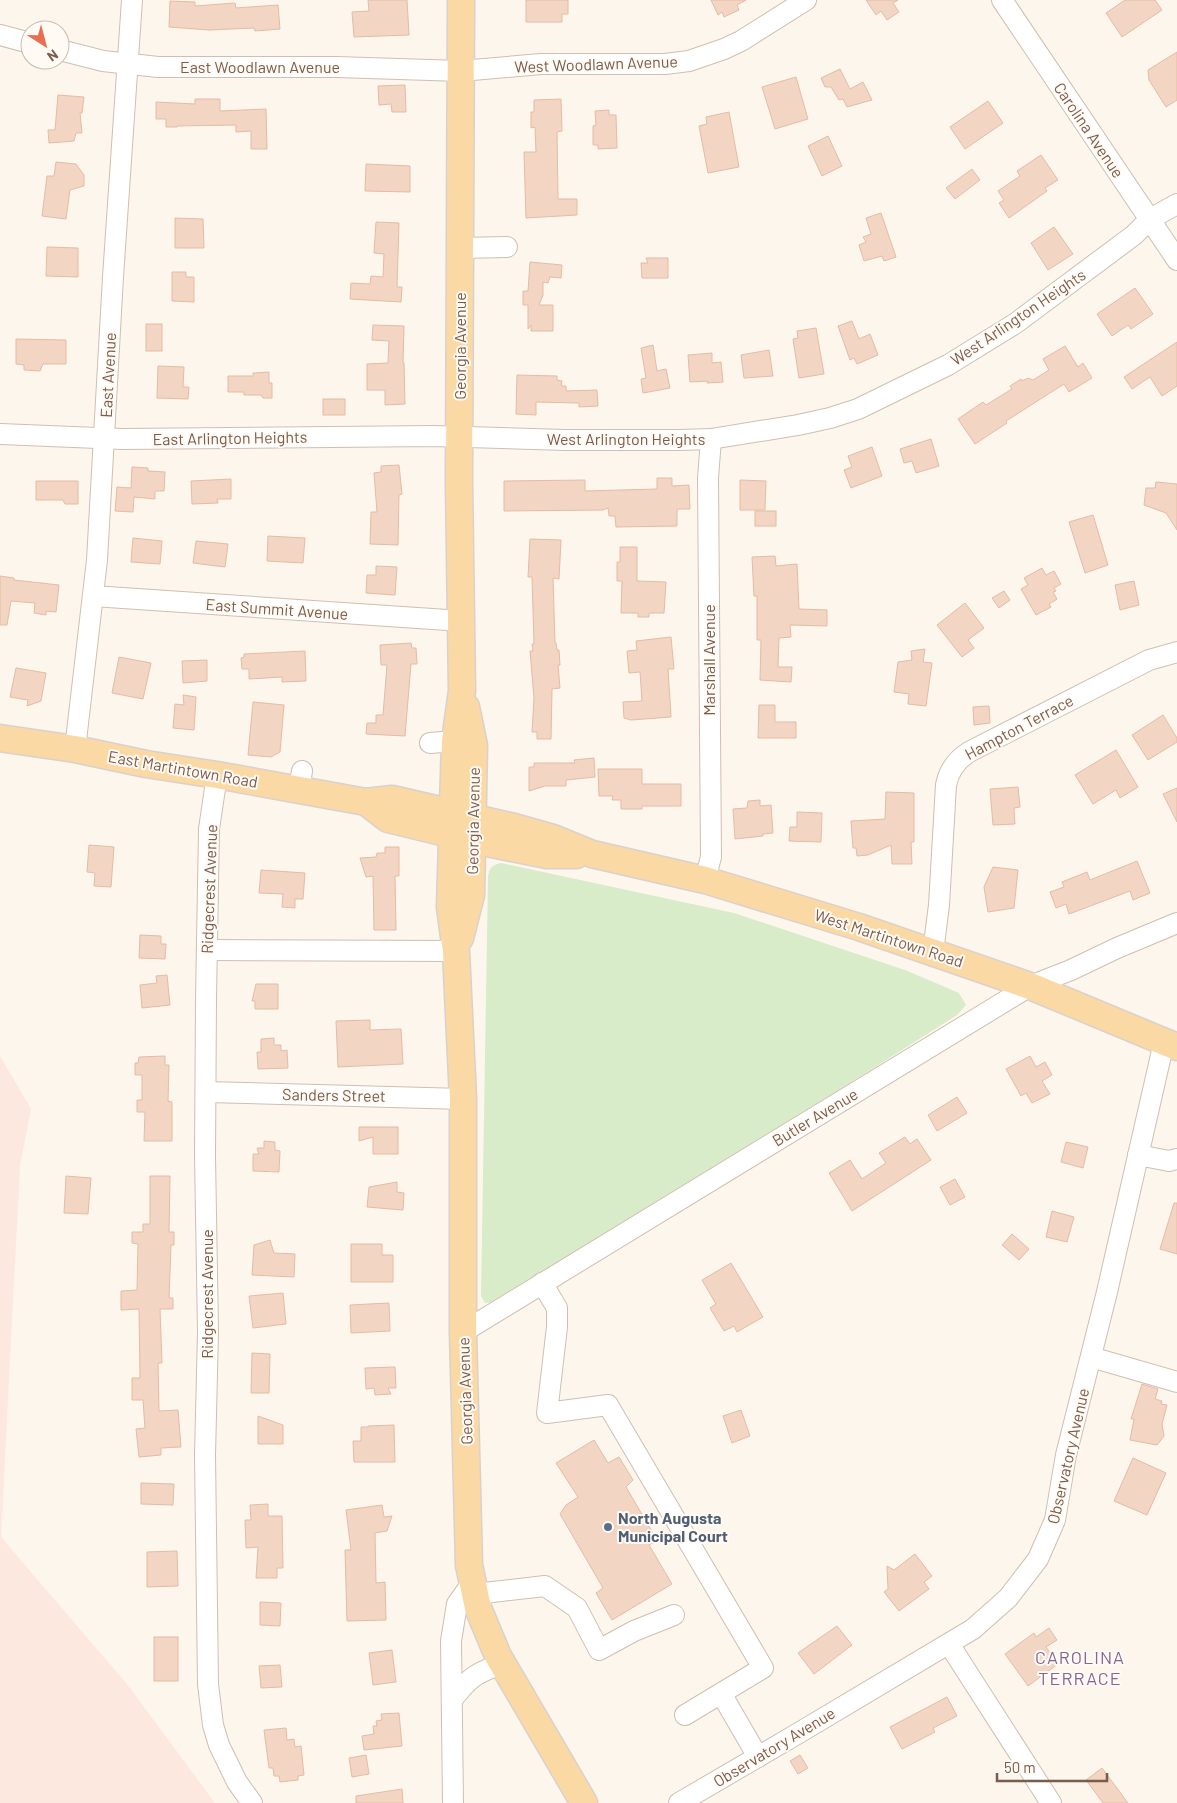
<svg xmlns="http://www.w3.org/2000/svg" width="1177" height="1803" font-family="Barlow,sans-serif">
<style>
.commercial{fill:#fde8e0}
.green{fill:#d8ecc9}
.building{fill:#f3d5c3;stroke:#e6bba3}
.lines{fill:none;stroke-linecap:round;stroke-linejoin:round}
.minor-casing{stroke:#d1beb0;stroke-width:22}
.major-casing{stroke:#dad1cd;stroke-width:29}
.minor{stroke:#fff;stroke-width:20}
.major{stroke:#fbd9a5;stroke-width:26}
.service-dot{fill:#5c6f8a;stroke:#fffaf3;stroke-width:2}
.labels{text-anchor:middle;stroke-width:4;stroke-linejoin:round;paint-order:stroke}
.street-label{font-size:16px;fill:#7a5c4d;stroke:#fffaf3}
.service-label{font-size:16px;font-weight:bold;fill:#4e5e75;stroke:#fffaf3;text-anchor:start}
.neighbourhood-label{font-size:18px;letter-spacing:1px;fill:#846695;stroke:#fffaf3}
</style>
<rect width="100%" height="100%" fill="#fdf6ec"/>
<polygon class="commercial" points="0,1056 31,1109 20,1166 1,1537 127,1684 215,1803 0,1803"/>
<path class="green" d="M501 863 734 913 905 970 959 993 966 1005 957 1015 578 1256 494 1302 485 1303 481 1296 488 877C489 868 492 865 501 863Z"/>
<g class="building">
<polygon points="368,0 407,0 409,35 354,37 352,12 369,11"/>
<polygon points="526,0 568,0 568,14 562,14 562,22 526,22"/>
<polygon points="711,0 746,0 737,5 739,10 724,17 722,12 718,15"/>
<polygon points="866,0 898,0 893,3 899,12 887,20 881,11 876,15"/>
<polygon points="1125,0 1155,0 1162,10 1122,37 1106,13"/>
<polygon points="170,1 195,2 195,6 235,3 236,8 278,5 280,29 255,31 254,28 209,30 169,27"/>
<polygon points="1177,52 1177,100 1166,107 1149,80 1148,70"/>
<polygon points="840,69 850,89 863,82 872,100 847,107 843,99 839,100 831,87 825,87 821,78"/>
<polygon points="796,77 808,119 775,129 762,87"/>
<polygon points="405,85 406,112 392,112 391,104 379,105 378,86"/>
<polygon points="58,95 84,97 82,113 80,113 82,133 76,133 74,141 49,143 48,130 55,130"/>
<polygon points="195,99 220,99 220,111 266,109 267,149 251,149 251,131 236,132 236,125 177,126 177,127 166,127 166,119 156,119 156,102 195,104"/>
<polygon points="561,99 562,131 557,132 558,199 577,199 577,215 526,218 524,152 536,152 535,127 531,128 531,112 534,112 534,100"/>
<polygon points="988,101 1003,123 965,149 950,127"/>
<polygon points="609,110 609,115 616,115 617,148 598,149 598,145 593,145 593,126 596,125 595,111"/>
<polygon points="729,112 739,167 708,173 699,126 707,124 706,117"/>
<polygon points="828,136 842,166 822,176 808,146"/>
<polygon points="1041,155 1058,180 1045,188 1047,191 1009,218 999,203 1004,200 998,191 1020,176 1017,171"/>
<polygon points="56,162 76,164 84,175 84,186 70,190 66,219 42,216 47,176 54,176"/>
<polygon points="366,164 410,166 410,192 365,191"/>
<polygon points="972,169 980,180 955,199 946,188"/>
<polygon points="881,213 896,257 884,261 882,256 864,261 859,245 866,242 863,237 871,234 866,218"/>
<polygon points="175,218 203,219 204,248 175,248"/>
<polygon points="376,222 399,223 397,287 402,287 401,302 350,299 351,283 370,284 371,276 383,277 384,254 374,253"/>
<polygon points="1054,227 1073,254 1048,270 1031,243"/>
<polygon points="47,247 78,248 78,277 46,276"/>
<polygon points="646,258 668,258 668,278 642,278 641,263 648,263"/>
<polygon points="530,262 562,265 561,278 550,277 548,283 543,282 543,295 539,305 553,305 553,331 531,331 531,325 528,329 528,305 523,305 523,291 528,291"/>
<polygon points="172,272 186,272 186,277 194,277 194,302 172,301"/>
<polygon points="1135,288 1153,314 1131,329 1128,325 1112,336 1097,314"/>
<polygon points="852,321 859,339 870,334 878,355 857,364 854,358 850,360 838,326"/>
<rect x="146" y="324" width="16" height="27"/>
<polygon points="373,325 404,326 403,363 404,363 405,404 385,405 385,390 367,390 367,364 388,363 389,341 372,340"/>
<polygon points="816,328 824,374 799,378 793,339 798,338 797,331"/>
<polygon points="16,339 66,340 66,364 43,364 40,371 24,370 24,365 16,364"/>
<polygon points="1177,342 1177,386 1162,396 1150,377 1132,389 1124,377"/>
<polygon points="653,345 657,371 666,369 670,388 643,393 641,379 646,378 641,348"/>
<polygon points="1065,346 1078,367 1083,363 1092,378 1069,392 1064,384 1006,421 1007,423 975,444 958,419 983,402 986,405 1012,389 1010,386 1021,379 1022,381 1028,378 1033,380 1049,370 1043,359"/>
<polygon points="769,350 773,376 744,378 741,355"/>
<polygon points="712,353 712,363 721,362 723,382 707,383 708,381 690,382 688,355"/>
<polygon points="158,366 184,367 183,387 189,387 188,399 157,398"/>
<polygon points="269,372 269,383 272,383 272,398 263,398 261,395 244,395 244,392 228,392 228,376 253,376 253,373"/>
<polygon points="517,375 557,376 557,380 562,381 561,386 566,386 566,391 597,390 598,406 579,407 579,403 536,402 536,415 516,414"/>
<rect x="323" y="399" width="22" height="16"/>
<polygon points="931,439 939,466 916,473 912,461 904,463 900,449"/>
<polygon points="872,447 882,476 851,488 844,470 852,467 848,456"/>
<polygon points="399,465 402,494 399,495 398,545 370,544 371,512 377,512 374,473 381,472 381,466"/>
<polygon points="132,467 148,468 148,471 165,472 164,491 155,491 155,499 134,497 133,512 115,511 117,487 131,488"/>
<polygon points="657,478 672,478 672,486 689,485 690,509 677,509 677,526 616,527 615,516 609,516 608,508 603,510 504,511 504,481 585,480 585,491 657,489"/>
<polygon points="231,479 231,499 217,499 218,503 192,504 191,481"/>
<polygon points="740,480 766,481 765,510 740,510"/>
<polygon points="36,481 78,481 78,504 65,504 63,500 36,500"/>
<polygon points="1156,482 1177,484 1177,530 1166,513 1144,505 1146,488 1155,488"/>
<rect x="755" y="511" width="21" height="15"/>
<polygon points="1093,515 1108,565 1085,573 1069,522"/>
<polygon points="268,536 305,538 303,563 267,561"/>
<polygon points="133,538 162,541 160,564 131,562"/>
<polygon points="530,539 561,540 559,579 553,578 555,643 556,643 557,650 559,650 560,665 558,665 560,688 552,689 551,739 537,739 537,732 532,732 534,698 530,651 533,651 532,644 534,644 532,577 528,577"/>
<polygon points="196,541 228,544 225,567 193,563"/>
<polygon points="620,547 637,547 637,581 666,582 664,613 649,613 649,617 638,617 638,613 621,613 622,581 617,581 617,562 620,562"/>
<polygon points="775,556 776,566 797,564 799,609 827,610 827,626 790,625 791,637 779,638 778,667 792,667 791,682 760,680 761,640 757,640 757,596 754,596 752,557"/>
<polygon points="376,566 397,567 395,595 366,593 367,575 376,575"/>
<polygon points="1042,568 1046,575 1054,571 1061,584 1054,588 1056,591 1053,592 1057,599 1049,604 1051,607 1036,615 1021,589 1028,585 1024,578"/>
<polygon points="0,576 14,578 14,580 59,585 56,612 46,611 46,615 34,613 35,603 11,601 7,625 0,625"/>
<polygon points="1134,581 1139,605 1120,610 1115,585"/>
<polygon points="1004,591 1010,600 999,608 992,598"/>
<polygon points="965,603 984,628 968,640 974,648 962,657 937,625"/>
<polygon points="671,637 674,669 668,669 671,717 631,720 624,718 623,702 642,701 640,672 629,673 627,651 637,650 636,641"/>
<polygon points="411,643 412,648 416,648 417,664 411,664 405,736 366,734 367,723 376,723 376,715 383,715 387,665 381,665 380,645"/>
<polygon points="925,649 923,662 932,663 926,706 908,704 909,694 894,692 898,662 912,660 911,651"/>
<polygon points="305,651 306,681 282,682 282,677 249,679 249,669 242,669 241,658 244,657 244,654"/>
<polygon points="119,657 151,663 143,699 112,693"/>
<polygon points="207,660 207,681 183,683 182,661"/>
<polygon points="16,668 46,673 41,701 27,706 28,700 10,697"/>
<polygon points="183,695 196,697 194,730 173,728 175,704 184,705"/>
<polygon points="253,702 284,705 280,752 271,757 248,755"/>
<polygon points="759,705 775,705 775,722 796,722 796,738 758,738"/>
<polygon points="989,706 990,723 974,725 973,707"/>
<polygon points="1163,715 1177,738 1177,742 1148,760 1132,735"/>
<polygon points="1116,750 1138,787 1120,798 1116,790 1093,804 1075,775"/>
<polygon points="594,758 595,777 566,780 566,786 545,786 529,791 529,767 534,767 534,763 575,763 574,760"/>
<polygon points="598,769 642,769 642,784 681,784 681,806 642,806 642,809 621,809 621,800 612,800 613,796 599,796"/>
<polygon points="1018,787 1020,807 1014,808 1015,824 993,825 990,789"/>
<polygon points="1177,788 1177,822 1163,794"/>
<polygon points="886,792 914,793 914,842 911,842 912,864 892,864 891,845 868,855 857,856 856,848 853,848 851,821 885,819"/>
<polygon points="760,800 760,806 771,805 773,833 763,834 763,836 735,839 733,809 747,808 748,801"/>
<polygon points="797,812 822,813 821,842 789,841 790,827 797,827"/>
<polygon points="89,845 114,847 111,887 94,886 95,873 87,872"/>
<polygon points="385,847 399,847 399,876 395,876 396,930 374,930 373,876 366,877 360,858 376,857 377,853 385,853"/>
<polygon points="1137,861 1150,893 1133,900 1130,891 1069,914 1066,904 1056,908 1050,892 1064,887 1062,882 1087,872 1090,880"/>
<polygon points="993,867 1018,870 1014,908 988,912 984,887"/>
<polygon points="261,870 305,873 303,899 295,899 295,908 282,907 283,894 259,893"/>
<polygon points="140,935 161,936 161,944 166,944 165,959 139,958"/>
<polygon points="167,975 170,1005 142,1008 140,985 157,983 156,976"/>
<polygon points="256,984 278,984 278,1009 255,1009 255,1001 252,1001"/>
<polygon points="370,1020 370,1030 401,1029 403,1064 338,1067 336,1021"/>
<polygon points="274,1038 274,1045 281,1045 281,1051 287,1050 288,1068 258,1069 257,1052 261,1052 261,1039"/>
<polygon points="165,1056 165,1065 169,1065 168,1101 172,1102 172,1141 144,1141 145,1112 137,1112 137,1100 142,1100 142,1075 135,1075 135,1063 138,1063 139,1057"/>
<polygon points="1030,1056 1036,1067 1045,1062 1052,1075 1042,1081 1050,1094 1032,1103 1026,1093 1021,1096 1006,1069"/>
<polygon points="957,1097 967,1113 937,1131 928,1115"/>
<polygon points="359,1127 398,1127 398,1154 373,1154 373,1137 359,1141"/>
<polygon points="905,1137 910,1144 917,1139 931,1160 852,1211 829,1173 850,1160 862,1179 886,1163 879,1153"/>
<polygon points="264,1141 275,1142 275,1150 280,1151 279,1172 253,1171 253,1154 259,1154 257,1148 264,1148"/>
<polygon points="1066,1142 1088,1147 1083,1168 1061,1162"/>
<polygon points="66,1176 91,1178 88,1214 64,1213"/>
<polygon points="150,1176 170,1176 169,1232 174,1232 174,1245 171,1245 169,1298 173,1298 173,1309 160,1309 162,1363 158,1363 159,1411 178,1410 181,1447 161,1448 161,1455 139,1457 136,1429 145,1428 143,1400 132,1400 132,1378 140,1378 139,1309 121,1310 121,1291 137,1290 138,1244 132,1243 132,1232 143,1232 143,1224 150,1224"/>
<polygon points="955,1179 965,1197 950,1205 940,1187"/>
<polygon points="397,1182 397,1192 404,1193 403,1210 367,1207 369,1187"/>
<polygon points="1174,1203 1177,1203 1177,1254 1160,1249"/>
<polygon points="1052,1211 1074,1217 1067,1242 1046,1237"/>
<polygon points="1012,1234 1029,1249 1019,1260 1002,1245"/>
<polygon points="270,1240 274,1253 295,1254 294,1277 252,1275 254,1245"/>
<polygon points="351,1244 382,1244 382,1255 393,1255 393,1282 351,1282"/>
<polygon points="731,1263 763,1317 737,1332 734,1326 724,1331 710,1308 716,1304 702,1280"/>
<polygon points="283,1293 286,1324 253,1328 249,1296"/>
<polygon points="389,1303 390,1331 351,1333 350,1305"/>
<polygon points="252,1353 270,1354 269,1393 251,1393"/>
<polygon points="395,1367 396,1388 388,1388 391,1394 375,1395 374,1388 366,1389 365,1368"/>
<polygon points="1142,1384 1158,1389 1155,1399 1162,1401 1161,1404 1167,1405 1162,1424 1164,1436 1157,1445 1130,1440 1134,1419 1131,1419"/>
<polygon points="741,1410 750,1436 732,1443 723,1416"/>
<polygon points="258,1416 283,1425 283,1444 258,1444"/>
<polygon points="394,1425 395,1462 354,1462 353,1441 361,1441 361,1427 368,1427 368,1426"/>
<polygon points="594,1440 608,1463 619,1457 633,1480 626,1487 657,1540 649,1545 672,1584 612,1620 596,1593 603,1588 560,1514 566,1505 578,1497 556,1463"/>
<polygon points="1133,1458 1166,1473 1147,1515 1114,1501"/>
<polygon points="141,1483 174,1484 173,1505 141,1504"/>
<polygon points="268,1504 268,1516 282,1516 283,1568 277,1568 277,1578 256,1578 258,1547 246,1548 245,1520 251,1520 250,1505"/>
<polygon points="382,1505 384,1517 392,1516 387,1531 375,1533 376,1583 385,1582 386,1620 347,1621 345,1550 351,1550 346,1510"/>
<polygon points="177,1551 178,1586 147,1587 147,1552"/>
<polygon points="915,1554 932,1576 924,1582 929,1589 899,1611 884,1592 888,1589 887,1566 894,1570"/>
<polygon points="260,1602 281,1603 280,1626 260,1625"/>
<polygon points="837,1626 852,1645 814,1674 798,1653"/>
<polygon points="1049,1628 1057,1640 1046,1647 1058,1664 1028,1686 1005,1654 1034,1633 1036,1637"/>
<rect x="154" y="1637" width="24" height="44"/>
<polygon points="392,1650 396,1682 373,1685 369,1653"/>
<polygon points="280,1665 282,1687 261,1688 259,1666"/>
<polygon points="947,1697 957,1716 933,1728 935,1732 902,1749 890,1727"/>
<polygon points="399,1713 402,1746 364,1750 362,1736 374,1734 373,1726 377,1726 376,1721 382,1720 381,1714"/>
<polygon points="286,1728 287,1740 294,1739 295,1747 301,1746 304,1775 298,1776 298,1780 280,1782 279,1776 274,1776 273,1768 269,1768 264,1730"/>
<polygon points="366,1755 369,1774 352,1777 349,1758"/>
<polygon points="800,1755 808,1768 798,1774 790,1761"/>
<polygon points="1102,1768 1128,1803 1103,1803 1086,1780"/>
<polygon points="402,1789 403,1803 356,1803 356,1796"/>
</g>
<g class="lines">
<g class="minor-casing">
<g id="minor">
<polyline points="1002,0 1177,260"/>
<polyline points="0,35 30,43"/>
<polyline points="60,50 103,61 158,67 336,67 461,71 541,64 665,64 689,61 724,49 741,41 806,0"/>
<polyline points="461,248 507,247"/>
<polyline points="0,434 122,439 433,436 565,440 680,440 711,439 798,425 830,418 858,409 948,365 1016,323 1134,235 1150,219 1177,204"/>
<polyline points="93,596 462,621"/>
<polyline points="430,743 455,741"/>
<polyline points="75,749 97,560 113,277 132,0"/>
<polyline points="217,775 209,829 206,998 205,1156 208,1332 205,1455 208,1684 213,1725 219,1745 237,1782 252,1803"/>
<polyline points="299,791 302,771"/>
<polyline points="705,880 711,857 708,478 711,439"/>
<polyline points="207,950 456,951"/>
<path d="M933 952 939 905 946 785C949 770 956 760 969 752L1149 660 1177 652"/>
<polyline points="206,1092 463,1099"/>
<polyline points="1138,1155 1169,1161 1177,1159"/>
<polyline points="542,1283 557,1308 557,1327 547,1413 608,1405 763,1668 685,1715"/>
<polyline points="463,1332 1030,986 1071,970 1117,948 1177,923"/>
<polyline points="1091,1357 1177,1382"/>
<polyline points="475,1594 545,1586 577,1608 599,1650 634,1631 674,1615"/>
<polyline points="949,1644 1051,1803"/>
<polyline points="722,1695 758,1757"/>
<path d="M452 1700C469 1678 475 1673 502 1664"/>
<polyline points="453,1803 451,1641 457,1604 472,1583"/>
<polyline points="679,1803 797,1734 973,1629 1008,1598 1038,1559 1055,1520 1066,1455 1107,1292 1164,1042"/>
</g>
</g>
<g class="major-casing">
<g id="major">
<polyline points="461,0 459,482 462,691 455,741 450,907 456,951 463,1099 463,1332 469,1565 478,1608 498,1656 584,1803"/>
<polyline points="0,738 75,749 146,764 217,775 366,802 392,799 514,827 553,838 592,854 705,880 859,927 1030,986 1177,1047"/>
<polyline points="366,802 388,819 487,843 547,855 576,855"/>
<polyline points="460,938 471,895 474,746 466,707"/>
</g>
</g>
<use href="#minor" class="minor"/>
<use href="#major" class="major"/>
</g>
<circle class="service-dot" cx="608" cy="1527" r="5"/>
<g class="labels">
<g class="street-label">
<text transform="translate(596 64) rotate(-2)" y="6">West Woodlawn Avenue</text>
<text x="260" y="73">East Woodlawn Avenue</text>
<text transform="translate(1089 130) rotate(56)" y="6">Carolina Avenue</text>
<text transform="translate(1018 317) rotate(-34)" y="6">West Arlington Heights</text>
<text transform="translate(460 346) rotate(-90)" y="6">Georgia Avenue</text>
<text transform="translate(108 375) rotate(-87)" y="6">East Avenue</text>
<text transform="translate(230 438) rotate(-1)" y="6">East Arlington Heights</text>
<text x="626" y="445">West Arlington Heights</text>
<text transform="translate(277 609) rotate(4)" y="6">East Summit Avenue</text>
<text transform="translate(709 660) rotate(-90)" y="6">Marshall Avenue</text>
<text transform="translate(1019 727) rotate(-28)" y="6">Hampton Terrace</text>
<text transform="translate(183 769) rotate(10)" y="6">East Martintown Road</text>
<text transform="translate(473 821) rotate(-89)" y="6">Georgia Avenue</text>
<text transform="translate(209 889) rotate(-88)" y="6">Ridgecrest Avenue</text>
<text transform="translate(889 938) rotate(18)" y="6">West Martintown Road</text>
<text transform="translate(334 1095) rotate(1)" y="6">Sanders Street</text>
<text transform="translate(815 1117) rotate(-31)" y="6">Butler Avenue</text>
<text transform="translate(207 1294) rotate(-90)" y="6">Ridgecrest Avenue</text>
<text transform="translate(465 1391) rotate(-92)" y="6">Georgia Avenue</text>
<text transform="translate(1068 1456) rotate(-77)" y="6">Observatory Avenue</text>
<text transform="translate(774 1747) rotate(-31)" y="6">Observatory Avenue</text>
</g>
<g class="service-label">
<text x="618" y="1524">North Augusta<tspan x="618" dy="18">Municipal Court</tspan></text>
</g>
<g class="neighbourhood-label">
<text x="1080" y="1664">CAROLINA<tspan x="1080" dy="21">TERRACE</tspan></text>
</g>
</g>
<g transform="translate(45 45) rotate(144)"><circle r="24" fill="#fffaf3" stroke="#cabbb1"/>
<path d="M0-4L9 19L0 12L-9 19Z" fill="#e76f51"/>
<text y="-8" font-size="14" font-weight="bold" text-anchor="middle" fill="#7a5c4d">N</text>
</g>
<path d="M997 1773v8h110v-8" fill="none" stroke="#7a5c4d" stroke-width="2.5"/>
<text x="1004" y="1773" font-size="15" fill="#7a5c4d" stroke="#fffaf3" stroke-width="4" paint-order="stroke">50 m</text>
</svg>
